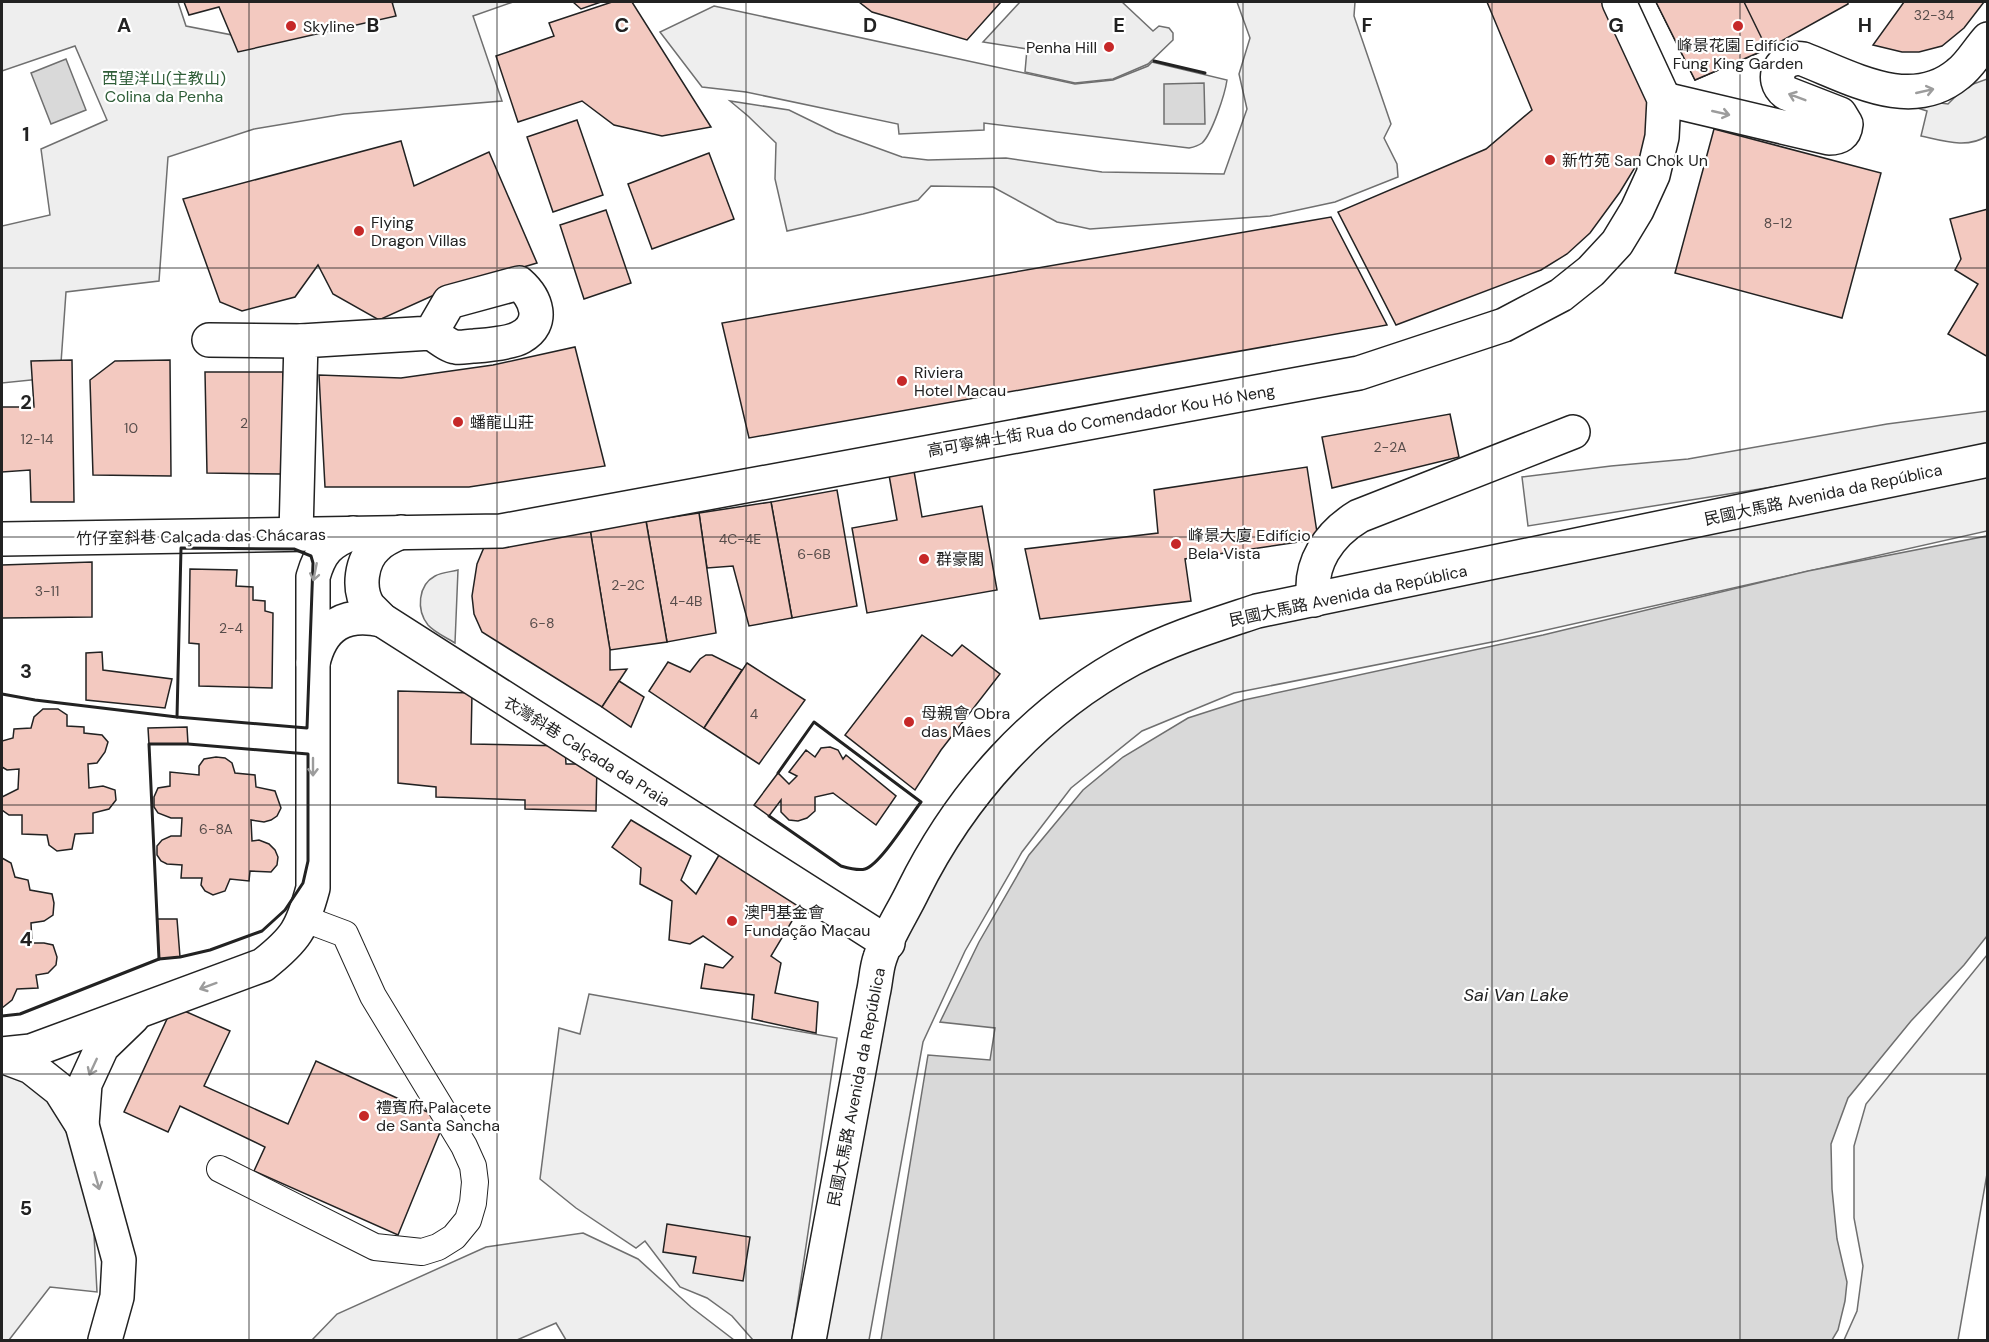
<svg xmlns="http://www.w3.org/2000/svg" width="1989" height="1342" font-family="'DM Sans','Noto Sans SC',sans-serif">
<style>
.green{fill:#eee;stroke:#6f6f6f;stroke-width:1.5}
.parking{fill:#ededed;stroke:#6f6f6f;stroke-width:1.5}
.water{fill:#d9d9d9;stroke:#6f6f6f;stroke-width:1.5}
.building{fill:#f3c9c0;stroke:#222;stroke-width:1.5}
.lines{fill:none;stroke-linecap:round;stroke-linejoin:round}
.pedestrian-casing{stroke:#222;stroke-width:28}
.minor-casing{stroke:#222;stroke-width:36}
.tertiary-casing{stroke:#222;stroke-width:36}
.pedestrian{stroke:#fff;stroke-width:26}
.minor{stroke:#fff;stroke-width:33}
.tertiary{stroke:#fff;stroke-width:33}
.wall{stroke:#222;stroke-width:3}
.oneway{stroke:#9c9c9c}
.grid{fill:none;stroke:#222;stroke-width:1.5;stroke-opacity:0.55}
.poi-dot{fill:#c62828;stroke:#fff;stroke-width:2}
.labels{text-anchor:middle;stroke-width:4.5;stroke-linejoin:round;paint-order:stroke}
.number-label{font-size:14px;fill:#564c4a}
.poi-label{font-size:16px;fill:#222;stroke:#fff;text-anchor:start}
.park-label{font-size:16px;fill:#2f5e38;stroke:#fff}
.street-label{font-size:16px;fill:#222;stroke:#fff}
.water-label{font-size:18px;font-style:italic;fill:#222;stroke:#fff}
.grid-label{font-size:20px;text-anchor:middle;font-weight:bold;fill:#222;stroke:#fff;stroke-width:4.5;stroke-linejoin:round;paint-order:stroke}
</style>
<rect width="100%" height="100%" fill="#fff"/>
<g class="green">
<polygon points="2,2 178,2 186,26 258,40 395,2 513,2 473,16 502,101 344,114 254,129 168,157 159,281 66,292 60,377 2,383 2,226 50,215 41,149 107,120 75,46 2,71"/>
<polygon points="1237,2 1355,2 1354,16 1391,124 1384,138 1397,164 1398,177 1335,202 1270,216 1090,229 1057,222 993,187 931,186 918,200 863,214 787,231 775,179 776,143 748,116 730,101 789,110 836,133 902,157 928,160 1006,158 1102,172 1224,174 1247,109 1239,74 1250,38"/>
<path d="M714 6 1075 84 1113 80 1148 66 1152 62 1227 80C1225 94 1212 134 1202 143 1198 146 1194 147 1189 148L984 123V130L899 134 898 124 746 92 702 87 660 32Z"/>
<path d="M1987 79V136C1967 149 1944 141 1921 136L1927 111 1876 95 1948 104 1965 87Z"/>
<polygon points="1987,411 1987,448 1854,474 1528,526 1522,477 1611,466 1688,459 1887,424"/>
<polygon points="1987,467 1987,531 1497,641 1234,693 1142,731 1071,788 1022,852 965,951 923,1042 869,1340 826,1340 883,995 918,889 1064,705 1267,615"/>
<path d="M458 570 455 643C447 638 434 632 428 625 416 610 418 585 435 576 442 572 451 572 458 570Z"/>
<polygon points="1987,955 1987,1174 1958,1340 1844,1340 1857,1311 1863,1266 1854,1218 1854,1146 1866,1104"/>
<polygon points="589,994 837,1038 792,1340 753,1340 732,1316 707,1298 680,1287 645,1241 636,1248 576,1208 540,1179 559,1028 580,1034"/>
<polygon points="2,1068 53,1084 93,1215 97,1292 50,1287 9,1340 2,1340"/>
<polygon points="583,1233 638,1259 691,1307 734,1340 566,1340 556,1323 517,1340 312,1340 337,1314 486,1247"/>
</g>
<polygon class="parking" points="1020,2 1122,2 1153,31 1159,26 1169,28 1173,33 1173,40 1148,64 1113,79 1075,83 1025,72 1027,49 983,42"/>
<g class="water">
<polygon points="66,59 86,110 51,124 31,73"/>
<polygon points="1204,83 1205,124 1164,124 1164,84"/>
<polygon points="1987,536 1987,936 1964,965 1911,1021 1848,1098 1831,1144 1832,1189 1837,1239 1847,1282 1845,1301 1838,1330 1832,1340 881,1340 928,1055 990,1060 995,1028 940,1022 979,942 1029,855 1083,790 1123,757 1188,718 1244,700 1543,635 1808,571"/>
</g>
<g class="building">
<polygon points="184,2 392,2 396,16 238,52 219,7 189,15"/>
<polygon points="573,2 601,2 581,9"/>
<polygon points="612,2 632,2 711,127 662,136 614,125 582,101 518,122 496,56 554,36 549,23"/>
<polygon points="859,2 1001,2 967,40 872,12"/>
<polygon points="1487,2 1611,2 1655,108 1645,151 1620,192 1590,233 1567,254 1541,270 1396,325 1338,212 1486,149 1532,110"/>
<polygon points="1656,2 1848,2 1848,4 1767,49 1695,80"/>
<polygon points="1656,2 1744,2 1767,49 1695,80"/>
<polygon points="1904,2 1984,2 1964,28 1942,46 1919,52 1902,52 1873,45"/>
<polygon points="577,120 603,195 553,212 527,137"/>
<polygon points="1714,129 1881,173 1842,318 1675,273"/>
<polygon points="401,141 414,186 489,152 537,263 443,291 379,320 333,294 318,265 295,297 242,311 220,302 183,199"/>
<polygon points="709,153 734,219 652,249 628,184"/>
<polygon points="1988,209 1988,357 1948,334 1978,284 1955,270 1961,259 1950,219"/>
<polygon points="606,210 631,283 584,299 560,225"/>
<polygon points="1331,217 1387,325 749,438 722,323"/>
<polygon points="575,347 605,466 469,487 325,487 319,375 401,378 493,365"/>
<polygon points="72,360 74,502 31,502 30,470 2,472 2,407 34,407 31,361"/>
<polygon points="170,360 171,476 93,475 90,380 115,361"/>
<polygon points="205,372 283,372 282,474 207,473"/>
<polygon points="1450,414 1459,457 1332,488 1322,437"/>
<polygon points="1307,467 1318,539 1185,559 1191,601 1040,619 1025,549 1158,533 1154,490"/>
<polygon points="914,471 922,517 982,506 997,590 867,613 852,528 897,520 889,475"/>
<polygon points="837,490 857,606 792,618 771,502"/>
<polygon points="771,502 792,618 749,626 733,566 707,568 699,513"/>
<polygon points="699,513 716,633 667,642 646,521"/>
<polygon points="646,521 667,642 610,650 590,529"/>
<polygon points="590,529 610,650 610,670 627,669 602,707 482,632 474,614 472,596 477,564 485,545"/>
<polygon points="92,562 92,617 2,618 2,565"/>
<polygon points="190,569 237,570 236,586 253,587 253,600 265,601 265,611 273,613 272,688 199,686 199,644 189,643"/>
<polygon points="922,635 952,656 962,645 1000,674 941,750 915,790 845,735"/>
<polygon points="102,652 103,670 172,679 165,708 86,700 86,653"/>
<polygon points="706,655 712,655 742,670 704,728 649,691 668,662 690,672 700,659"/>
<polygon points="747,663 805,700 759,764 704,728"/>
<polygon points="619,681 644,697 631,727 602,707"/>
<polygon points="398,691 472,693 471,744 565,746 566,764 597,764 596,811 525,809 525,800 436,797 436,787 398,783"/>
<polygon points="43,709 58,709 67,715 67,726 84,727 84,733 102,735 108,742 105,752 97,763 88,764 89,788 103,786 115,790 116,800 109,809 93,813 93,833 75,834 72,849 57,851 49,845 47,835 22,834 22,815 9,815 2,810 2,797 18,789 19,769 7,770 2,767 2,741 13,738 14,729 31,728 34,717"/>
<polygon points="187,727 188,744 149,744 148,728"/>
<polygon points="830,747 838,750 843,759 846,755 896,796 876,825 833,793 815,797 815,811 807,818 798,821 789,820 781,812 781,800 769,816 754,805 778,773 789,784 797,776 789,772 806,750 815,757 821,748"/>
<polygon points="216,757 225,758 232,763 235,773 255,775 256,787 275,791 281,808 277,816 271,820 264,822 251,820 252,841 259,840 269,844 275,850 278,857 277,865 271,872 250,871 249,881 230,879 225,891 213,895 205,891 201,885 202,878 181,878 182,865 167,864 161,861 157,855 157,846 162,840 171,836 181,836 182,818 171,818 158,813 154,807 154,797 158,788 170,786 170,772 199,775 199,766 204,759"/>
<polygon points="631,820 691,856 681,880 696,894 725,845 801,906 771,956 781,963 775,993 818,1002 816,1033 752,1019 754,995 701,988 705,964 723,968 733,957 703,936 690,944 669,940 672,901 640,884 641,868 612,847"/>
<polygon points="2,858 11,863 15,877 28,880 30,890 52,894 54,903 53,915 44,921 31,923 32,943 44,943 53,945 57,957 56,965 48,973 36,975 38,988 17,989 12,1000 2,1008"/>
<polygon points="157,919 177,919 180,957 159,959"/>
<polygon points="173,1006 230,1031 204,1086 288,1124 316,1061 445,1120 398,1235 254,1171 265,1147 180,1106 168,1132 124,1112"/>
<polygon points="667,1224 750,1237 743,1281 693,1273 696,1257 663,1252"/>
</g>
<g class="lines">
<g class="pedestrian-casing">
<polyline id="pedestrian" points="220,1169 375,1247 422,1252 438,1247 454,1237 468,1220 473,1203 475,1182 473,1166 464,1146 373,996 345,934 305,919"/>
</g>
<g class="minor-casing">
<g id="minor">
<path d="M1664 99 1829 138C1839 138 1845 135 1846 124L1840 114 1786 93C1768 79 1781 55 1803 59 1852 78 1911 113 1958 74 1970 65 1978 50 1988 39"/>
<polyline points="209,340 301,341"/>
<path d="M401 532C392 536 384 539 377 546 361 560 357 589 369 607 373 611 378 616 382 620L888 943"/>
<path d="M296 534 301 341 431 333 449 302 519 283C536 298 546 323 521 337 511 343 487 345 474 346 469 346 461 348 456 347 448 346 438 337 431 333"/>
<polyline points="2,539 501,531 1359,373 1504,325 1561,295 1591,271 1617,243 1637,210 1653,175 1662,137 1664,99 1619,2"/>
<path d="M1314 600C1308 564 1329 534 1359 516L1573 432"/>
<path d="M313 663C322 625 345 612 382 620"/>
<path d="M2 1054 31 1051 263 965C296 939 302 929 313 888V577C320 552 329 542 353 533"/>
<polyline points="2,1056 31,1067 60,1090 82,1125 119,1260 117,1297 105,1340"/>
<polyline points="82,1125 85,1084 102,1047 133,1017"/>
</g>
</g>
<g class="tertiary-casing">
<path id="tertiary" d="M809 1340C825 1252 842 1164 858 1076 863 1049 868 1022 873 994 876 982 876 969 880 958 887 936 903 912 913 891 961 794 1035 711 1132 659 1172 638 1215 625 1257 611L1988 460"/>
</g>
<use href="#pedestrian" class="pedestrian"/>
<use href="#minor" class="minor"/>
<use href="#tertiary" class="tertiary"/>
<g class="wall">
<polyline points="1154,61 1205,73"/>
<polygon points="181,548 294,549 311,556 313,563 307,728 177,717"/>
<polyline points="2,694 35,700 177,717"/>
<polygon points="149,744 188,744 308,754 308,861 303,883 285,910 262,931 210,950 180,957 159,959"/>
<path d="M769 816 841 866C848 868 858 871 865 869 880 865 910 816 921 802L814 722 778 773"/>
<polyline points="2,1016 20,1014 159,959"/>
</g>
</g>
<defs><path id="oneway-shaft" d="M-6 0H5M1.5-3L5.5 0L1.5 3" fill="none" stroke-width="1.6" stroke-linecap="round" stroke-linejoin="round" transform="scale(1.5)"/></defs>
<g class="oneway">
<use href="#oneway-shaft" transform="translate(1925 91) rotate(-13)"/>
<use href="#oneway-shaft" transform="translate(1797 97) rotate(-159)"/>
<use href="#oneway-shaft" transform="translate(1721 113) rotate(13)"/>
<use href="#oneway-shaft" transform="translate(315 572) rotate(101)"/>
<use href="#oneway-shaft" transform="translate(313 767) rotate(90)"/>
<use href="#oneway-shaft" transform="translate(208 986) rotate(160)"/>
<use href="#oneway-shaft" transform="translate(93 1067) rotate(115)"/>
<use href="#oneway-shaft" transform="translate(97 1181) rotate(74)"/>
</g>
<path class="grid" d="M249 2V1340M497 2V1340M746 2V1340M994 2V1340M1243 2V1340M1492 2V1340M1740 2V1340M2 268H1988M2 537H1988M2 805H1988M2 1074H1988"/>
<g class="poi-dot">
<circle cx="291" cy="26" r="6"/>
<circle cx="1738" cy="26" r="6"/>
<circle cx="1109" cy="47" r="6"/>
<circle cx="1550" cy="160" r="6"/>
<circle cx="359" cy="231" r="6"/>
<circle cx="902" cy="381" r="6"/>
<circle cx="458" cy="422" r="6"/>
<circle cx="1176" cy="544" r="6"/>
<circle cx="924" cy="559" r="6"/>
<circle cx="909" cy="722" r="6"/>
<circle cx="732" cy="921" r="6"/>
<circle cx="364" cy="1116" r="6"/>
</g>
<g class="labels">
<g class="number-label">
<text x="1934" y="20">32-34</text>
<text x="1778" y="228">8-12</text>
<text x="244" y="428">2</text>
<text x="131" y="433">10</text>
<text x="37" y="444">12-14</text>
<text x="1390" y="452">2-2A</text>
<text x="740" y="544">4C-4E</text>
<text x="814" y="559">6-6B</text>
<text x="628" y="590">2-2C</text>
<text x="47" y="596">3-11</text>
<text x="686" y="606">4-4B</text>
<text x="542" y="628">6-8</text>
<text x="231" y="633">2-4</text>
<text x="754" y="719">4</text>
<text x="216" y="834">6-8A</text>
</g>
<g class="poi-label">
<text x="303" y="32">Skyline</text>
<text x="1738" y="51" text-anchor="middle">峰景花園 Edifício<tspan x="1738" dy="18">Fung King Garden</tspan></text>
<text x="1097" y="53" text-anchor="end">Penha Hill</text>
<text x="1562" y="166">新竹苑 San Chok Un</text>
<text x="371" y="228">Flying<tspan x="371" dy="18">Dragon Villas</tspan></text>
<text x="914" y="378">Riviera<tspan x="914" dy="18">Hotel Macau</tspan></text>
<text x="470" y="428">蟠龍山莊</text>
<text x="1188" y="541">峰景大廈 Edifício<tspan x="1188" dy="18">Bela Vista</tspan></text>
<text x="936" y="565">群豪閣</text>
<text x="921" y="719">母親會 Obra<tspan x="921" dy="18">das Mâes</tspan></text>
<text x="744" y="918">澳門基金會<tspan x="744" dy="18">Fundação Macau</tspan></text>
<text x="376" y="1113">禮賓府 Palacete<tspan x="376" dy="18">de Santa Sancha</tspan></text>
</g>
<g class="park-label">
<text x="164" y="84">西望洋山(主教山)<tspan x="164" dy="18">Colina da Penha</tspan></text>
</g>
<g class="street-label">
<text transform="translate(1101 420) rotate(-10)" y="6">高可寧紳士街 Rua do Comendador Kou Hó Neng</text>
<text transform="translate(1823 494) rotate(-12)" y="6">民國大馬路 Avenida da República</text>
<text transform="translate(201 536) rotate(-1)" y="6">竹仔室斜巷 Calçada das Chácaras</text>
<text transform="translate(1348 595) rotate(-12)" y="6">民國大馬路 Avenida da República</text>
<text transform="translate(587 751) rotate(32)" y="6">衣灣斜巷 Calçada da Praia</text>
<text transform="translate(856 1087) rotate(-79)" y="6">民國大馬路 Avenida da República</text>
</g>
<g class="water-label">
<text x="1516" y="1001">Sai Van Lake</text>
</g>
</g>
<g class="grid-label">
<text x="124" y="32">A</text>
<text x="373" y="32">B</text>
<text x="622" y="32">C</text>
<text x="870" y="32">D</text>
<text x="1119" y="32">E</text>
<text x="1367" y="32">F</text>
<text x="1616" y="32">G</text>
<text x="1865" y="32">H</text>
<text x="26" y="141">1</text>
<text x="26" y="409">2</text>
<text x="26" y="678">3</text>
<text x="26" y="946">4</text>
<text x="26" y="1215">5</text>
</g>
<rect width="1989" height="1342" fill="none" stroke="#222222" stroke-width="6"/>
</svg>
